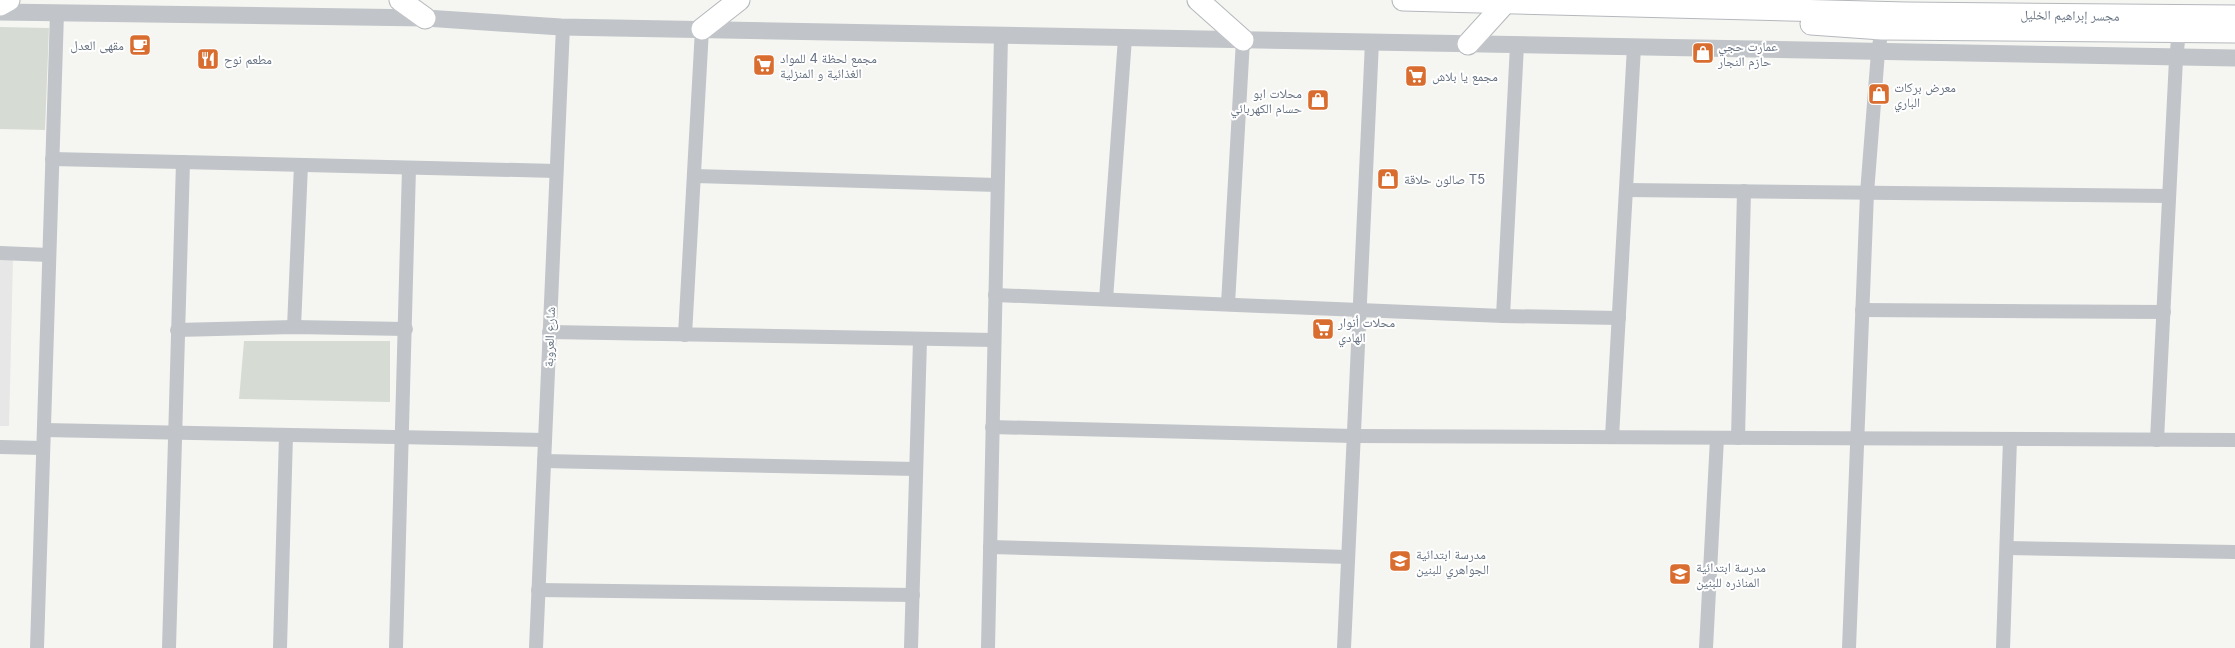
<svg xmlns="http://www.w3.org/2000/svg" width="2235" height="648" font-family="Inter,'Noto Naskh Arabic',sans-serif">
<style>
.built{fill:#e6e7e6}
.green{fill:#d6dcd4}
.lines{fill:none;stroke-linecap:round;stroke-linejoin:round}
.primary-casing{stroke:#b4b8bc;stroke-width:23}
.minor{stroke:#c1c4c8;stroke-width:14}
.tertiary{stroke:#c1c4c8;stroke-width:17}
.primary{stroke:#fff;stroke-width:21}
.labels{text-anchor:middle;stroke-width:4;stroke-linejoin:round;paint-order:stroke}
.street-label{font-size:13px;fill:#667282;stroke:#fff}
.poi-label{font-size:13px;fill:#667282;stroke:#fff;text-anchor:start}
</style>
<rect width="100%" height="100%" fill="#f5f6f2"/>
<polygon class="built" points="0,259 13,259 9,426 0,426"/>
<g class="green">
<polygon points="0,27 49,28 45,130 0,129"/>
<polygon points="244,341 390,341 390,402 239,399"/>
</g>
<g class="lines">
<g class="primary-casing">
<g id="primary">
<polyline points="400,0 425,18"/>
<polyline points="1198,0 1243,40"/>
<polyline points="1403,0 1906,13 2235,16"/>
<polyline points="0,5 9,0"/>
<polyline points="1811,24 1882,29 2235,32"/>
<polyline points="702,29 739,0"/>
<polyline points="1468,44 1507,1"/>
</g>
</g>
<g class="minor">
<polyline points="52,159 556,171"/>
<polyline points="695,176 997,185"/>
<polyline points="1626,190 2169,196"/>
<polyline points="0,253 49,255"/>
<polyline points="995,295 1503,316 1619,318"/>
<polyline points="1106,299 1125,38"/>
<polyline points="1228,304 1243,40"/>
<polyline points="1862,310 2164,312"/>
<polyline points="1503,316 1517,45"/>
<polyline points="294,327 301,165"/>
<polyline points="177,330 294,327 406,329"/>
<polyline points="549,332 994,340"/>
<polyline points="685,335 702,29"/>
<polyline points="992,427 1354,436 2235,440"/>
<polyline points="44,430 545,440"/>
<polyline points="1612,437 1634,47"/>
<polyline points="1738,438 1744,191"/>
<polyline points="2157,440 2176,59 2179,32"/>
<polyline points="0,447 43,448"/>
<polyline points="544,461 916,469"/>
<polyline points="990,547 1348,557"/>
<polyline points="2007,548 2235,552"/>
<polyline points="538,590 913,595"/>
<polyline points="37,648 57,13"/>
<polyline points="169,648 183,162"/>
<polyline points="280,648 286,435"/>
<polyline points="396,648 409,168"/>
<polyline points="536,648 563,26"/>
<polyline points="911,648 920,340"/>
<polyline points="988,648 1001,35"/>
<polyline points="1344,648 1372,42"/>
<polyline points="1706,648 1717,438"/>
<polyline points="1849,648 1867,193 1878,52 1882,29"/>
<polyline points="2003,648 2010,439"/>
</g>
<polyline class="tertiary" points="0,12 425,18 561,27 2235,58"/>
<use href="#primary" class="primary"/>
</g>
<defs>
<g id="cafe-square" transform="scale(1.15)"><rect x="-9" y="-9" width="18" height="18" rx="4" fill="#d96d2f" stroke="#fff"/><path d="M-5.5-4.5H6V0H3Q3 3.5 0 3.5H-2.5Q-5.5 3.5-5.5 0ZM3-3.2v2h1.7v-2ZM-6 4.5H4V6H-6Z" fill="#fff"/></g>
<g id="shop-square" transform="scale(1.15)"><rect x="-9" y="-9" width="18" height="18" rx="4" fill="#d96d2f" stroke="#fff"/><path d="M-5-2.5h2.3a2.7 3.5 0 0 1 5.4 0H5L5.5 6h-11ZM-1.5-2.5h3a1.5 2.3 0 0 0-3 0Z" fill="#fff"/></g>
<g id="restaurant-square" transform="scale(1.15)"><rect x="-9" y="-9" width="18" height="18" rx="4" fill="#d96d2f" stroke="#fff"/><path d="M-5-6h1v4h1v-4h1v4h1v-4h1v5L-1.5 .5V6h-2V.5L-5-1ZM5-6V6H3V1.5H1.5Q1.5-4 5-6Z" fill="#fff"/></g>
<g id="supermarket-square" transform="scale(1.15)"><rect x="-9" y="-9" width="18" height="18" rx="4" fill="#d96d2f" stroke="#fff"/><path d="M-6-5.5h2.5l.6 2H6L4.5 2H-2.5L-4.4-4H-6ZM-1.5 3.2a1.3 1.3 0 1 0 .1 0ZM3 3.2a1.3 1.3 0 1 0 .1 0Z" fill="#fff"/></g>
<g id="school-square" transform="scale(1.15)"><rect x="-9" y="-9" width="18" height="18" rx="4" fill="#d96d2f" stroke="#fff"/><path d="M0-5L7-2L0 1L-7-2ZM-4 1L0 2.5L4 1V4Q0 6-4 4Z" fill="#fff"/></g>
</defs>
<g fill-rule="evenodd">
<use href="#cafe-square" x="140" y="45"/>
<use href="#shop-square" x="1703" y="53"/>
<use href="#restaurant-square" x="208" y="59"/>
<use href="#supermarket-square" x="764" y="65"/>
<use href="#supermarket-square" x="1416" y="76"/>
<use href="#shop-square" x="1879" y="94"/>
<use href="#shop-square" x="1318" y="100"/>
<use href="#shop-square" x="1388" y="179"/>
<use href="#supermarket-square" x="1323" y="329"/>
<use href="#school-square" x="1400" y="561"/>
<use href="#school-square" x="1680" y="574"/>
</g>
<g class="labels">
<g class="street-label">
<text transform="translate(2070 15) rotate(1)" y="5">مجسر إبراهيم الخليل</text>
<text transform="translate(549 337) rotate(-88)" y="5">شارع العروبة</text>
</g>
<g class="poi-label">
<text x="124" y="50" text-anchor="end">مقهى العدل</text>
<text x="1718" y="51">عمارت حجي<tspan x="1718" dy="15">حازم النجار</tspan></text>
<text x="780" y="63">مجمع لحظة 4 للمواد<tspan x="780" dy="15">الغذائية و المنزلية</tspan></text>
<text x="224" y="64">مطعم نوح</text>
<text x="1432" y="81">مجمع يا بلاش</text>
<text x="1894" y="92">معرض بركات<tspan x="1894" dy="15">الباري</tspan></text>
<text x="1302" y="98" text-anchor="end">محلات ابو<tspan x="1302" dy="15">حسام الكهربائي</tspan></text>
<text x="1404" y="184">صالون حلاقة T5</text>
<text x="1338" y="327">محلات أنوار<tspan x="1338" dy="15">الهادي</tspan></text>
<text x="1416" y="559">مدرسة ابتدائية<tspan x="1416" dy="15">الجواهري للبنين</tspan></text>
<text x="1696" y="572">مدرسة ابتدائية<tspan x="1696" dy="15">المناذره للبنين</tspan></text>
</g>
</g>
</svg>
